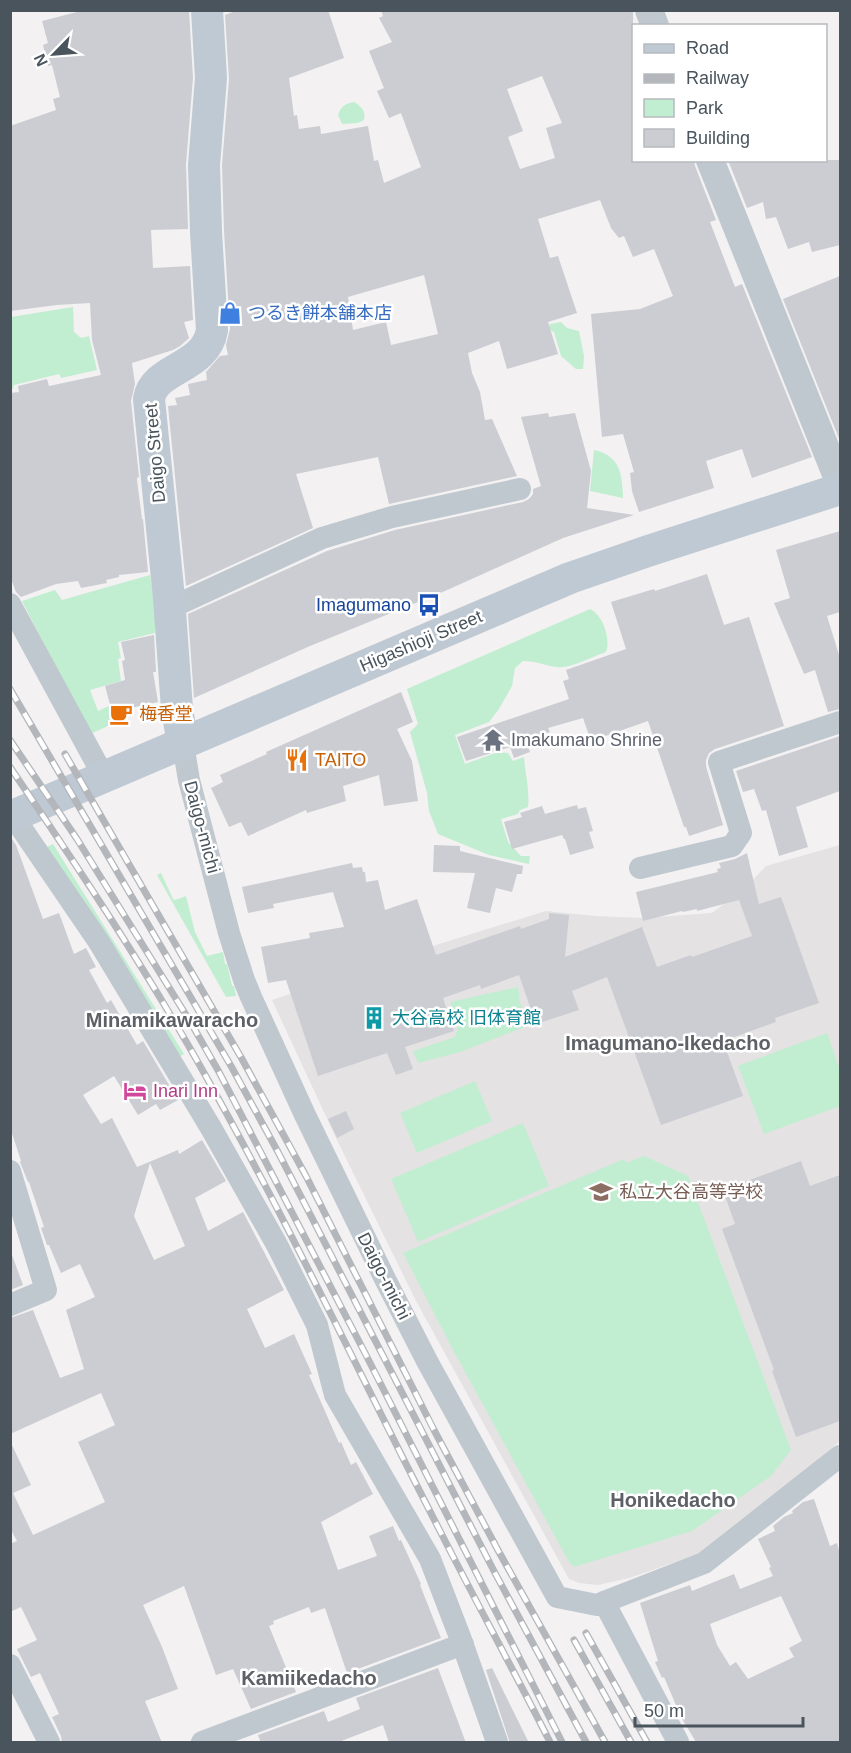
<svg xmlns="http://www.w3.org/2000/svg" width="851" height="1753" font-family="Helvetica,'Noto Sans JP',sans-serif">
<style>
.education{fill:#e4e2e2}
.green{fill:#c1eed1}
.building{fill:#cbcdd3;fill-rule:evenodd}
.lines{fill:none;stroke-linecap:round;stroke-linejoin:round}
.minor{stroke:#bfc8cf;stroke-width:22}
.tertiary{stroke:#bfc8cf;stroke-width:28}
.secondary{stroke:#bfc9d3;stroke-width:32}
.rail-casing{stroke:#b3b6ba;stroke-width:7}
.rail{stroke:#fff;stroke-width:4.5;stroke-dasharray:14;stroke-linecap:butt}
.labels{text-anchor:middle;stroke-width:5;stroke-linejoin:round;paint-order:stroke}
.shop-label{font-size:18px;fill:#366cbe;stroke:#fff;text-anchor:start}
.street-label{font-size:18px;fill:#49545d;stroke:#fff}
.transit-label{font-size:18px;fill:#164399;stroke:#fff;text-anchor:end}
.food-label{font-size:18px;fill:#c56008;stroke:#fff;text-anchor:start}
.worship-label{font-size:18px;fill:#5b616d;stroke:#fff;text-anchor:start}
.culture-label{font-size:18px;fill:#0d838f;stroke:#fff;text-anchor:start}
.hotel-label{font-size:18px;fill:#b23c85;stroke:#fff;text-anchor:start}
.education-label{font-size:18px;fill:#785e54;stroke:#fff;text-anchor:start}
.neighbourhood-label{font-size:20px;font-weight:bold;fill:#5d6165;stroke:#fff}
</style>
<rect width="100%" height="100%" fill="#f3f1f1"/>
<polygon class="education" points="840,845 840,1441 783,1490 702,1553 629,1578 598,1585 579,1583 569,1579 416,1301 337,1140 272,1000 410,953 546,911 595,916 643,918 712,913 745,888 766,866"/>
<g class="green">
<path d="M354 102C361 106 366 111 364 120L358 123 342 124 338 115C341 106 345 104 354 102Z"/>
<polygon points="73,307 74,332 81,338 89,336 97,370 61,378 59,374 14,385 12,390 11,390 11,317"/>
<polygon points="561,322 567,328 579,331 584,356 583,369 576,369 561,356 554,332 548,329 550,324"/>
<path d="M594 450C621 456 622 475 623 498L590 491Z"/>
<polygon points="150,575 155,605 155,633 118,642 121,658 118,659 121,681 90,690 98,711 109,706 115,723 90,734 22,601 55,590 62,600"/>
<path d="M590 609C603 615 611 639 606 652 591 657 571 669 556 667 544 665 535 661 523 661L515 668 512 686 499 709 489 722 455 735 465 764 498 752 508 753 513 761 524 757C525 773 530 791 528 807L520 810 518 814 501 819 508 842 521 856H530L529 864 489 855 438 834 429 811 427 793 410 732 418 724 407 689Z"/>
<polygon points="53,844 184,1054 179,1057 47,847"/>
<polygon points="161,873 173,899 175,900 186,896 195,932 207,956 223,952 225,964 227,964 232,986 234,986 236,996 226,997 157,875"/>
<polygon points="518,987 520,1003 530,1025 460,1052 418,1063 413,1051 455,1037 459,1025 450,1002"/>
<polygon points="827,1033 840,1070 840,1106 764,1134 738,1066"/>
<polygon points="475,1081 492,1121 417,1153 400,1113"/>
<polygon points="523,1123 549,1186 418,1242 391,1179"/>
<polygon points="644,1156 688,1176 791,1450 771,1476 692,1531 574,1567 569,1562 452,1348 403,1253 624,1159 626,1163"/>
</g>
<g class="building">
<polygon points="85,10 189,10 193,78 186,164 188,229 151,230 153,268 190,266 193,320 184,322 189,338 180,346 173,350 132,363 135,384 131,401 139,477 137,478 137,480 142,519 143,519 148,572 119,575 119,577 106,580 107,583 81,588 78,581 56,584 21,597 16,592 10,576 10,393 19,392 18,386 47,379 49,386 101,375 92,340 90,303 57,305 10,311 10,126 56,110 53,99 60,97 52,65 48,66 43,45 48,43 42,21"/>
<path d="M238 10H328L344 58 289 78 294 116 297 115 299 129 320 126 321 134 368 126 374 161 378 160 384 183 421 167 401 113 389 118 377 91 384 88 369 51 392 42 379 18 383 16 381 10H633V160H694L695 166 716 220 710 222 735 287 742 284 812 457 752 478 742 449 706 461 714 488 639 512 632 491 630 473 634 472 623 434 602 437 591 314 640 309 673 296 654 249 633 257 624 236 619 238 611 228 600 200 538 219 550 258 558 256 577 313 548 322 558 354 507 369 499 341 468 353 472 373 480 392 485 420 492 419 517 476 389 504 378 457 296 474 313 528 186 586 168 406 177 405 175 398 190 395 188 384 207 380 206 372 220 356 228 355 226 345 230 329 224 231 222 165 229 79 225 15ZM542 76 562 123 546 128 555 158 520 169 508 137 523 131 507 89ZM424 275 438 334 391 345 386 322 353 330 348 297Z"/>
<polygon points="728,160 840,160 840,245 812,252 809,242 788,249 776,217 766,219 763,202 747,208"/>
<polygon points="840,276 840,441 783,299"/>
<polygon points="548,413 549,417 575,413 591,471 587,508 634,515 563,538 445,591 310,646 194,698 188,614 327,551 395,530 523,502 529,499 533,494 533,489 541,486 521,417"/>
<polygon points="840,531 840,612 827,616 840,658 840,709 828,712 815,670 804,674 774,603 790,598 776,550"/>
<polygon points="707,574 724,625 749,617 784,726 715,749 709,753 706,760 706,766 723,825 689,836 686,827 684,827 648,721 591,741 583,718 548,728 550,732 535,737 536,740 527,743 530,752 514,758 510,747 466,761 457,737 569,699 563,681 569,679 566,670 626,649 611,602 654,589 655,591"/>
<polygon points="154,635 156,672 153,672 158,702 112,712 105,686 125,680 122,661 125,660 121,642"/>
<polygon points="401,692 413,722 397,729 412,761 418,801 384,806 379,775 343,786 346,801 307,813 306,810 248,836 241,822 229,827 211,788 223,782 220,775 267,754 266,752"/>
<polygon points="840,736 840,791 796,807 808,847 779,856 766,810 762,811 754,789 743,792 736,771"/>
<polygon points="577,805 578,809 586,807 593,831 589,832 594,848 570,855 565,839 564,839 562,835 512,849 504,822 522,817 520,813 542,806 545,814"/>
<path d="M10 836 16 845 43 919 59 913 74 954 86 948 96 967 89 970 107 1003 111 1000 137 1045 143 1041 178 1100 160 1110 156 1104 138 1115 114 1076 83 1095 101 1124 112 1118 137 1167 178 1150 179 1154 202 1140 226 1181 195 1198 208 1231 243 1212 284 1290 247 1309 265 1348 294 1334 312 1374 309 1375 339 1443 341 1442 351 1465 356 1462 373 1494 321 1522 338 1570 377 1556 369 1536 393 1526 399 1541 401 1540 421 1584 420 1585 441 1638 347 1673 325 1608 311 1613 309 1607 273 1621 274 1624 269 1626 296 1692 251 1709 233 1669 216 1675 184 1586 143 1605 162 1647 178 1689 145 1701 162 1743H62L61 1736 52 1717 59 1714 40 1673 31 1677 17 1649 37 1640 21 1607 10 1612V1544L17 1541 10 1528V1441L31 1485 13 1493 33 1535 105 1502 78 1442 115 1425 101 1393 10 1434V1318L33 1310 60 1378 84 1369 66 1310 95 1297 80 1264 61 1273 49 1245H47L41 1228 44 1227 29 1182H28L20 1162 21 1161 10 1127ZM150 1163 185 1246 154 1260 134 1216Z"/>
<polygon points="434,845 460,846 460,851 523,866 522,874 517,874 512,892 496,888 490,913 467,908 475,873 433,872"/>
<polygon points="747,853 759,904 781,897 819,1003 775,1018 776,1022 723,1041 743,1096 661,1125 607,977 572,991 579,1010 536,1024 519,975 481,989 480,985 443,998 454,1031 405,1047 413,1069 396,1075 387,1053 318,1076 286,980 268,983 261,947 310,938 309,933 344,927 333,892 273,904 274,908 248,913 242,887 352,863 353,868 362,867 363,872 365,872 366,882 378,880 385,910 417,899 436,955 520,926 521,929 549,919 549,913 569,915 565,957 642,927 657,967 691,955 692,957 752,936 739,900 697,911 697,909 683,912 682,911 643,921 636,892 718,872 717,869 721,868 719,863 735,859"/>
<polygon points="346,1111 354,1129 337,1138 328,1119"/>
<polygon points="801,1161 810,1186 840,1175 840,1421 796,1437 772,1371 774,1370 722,1229 735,1224 723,1190"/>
<polygon points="10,1255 12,1255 23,1285 10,1290"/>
<path d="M814 1499 830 1546 837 1543 840 1554V1743L696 1742 681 1717 664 1677 662 1678 655 1662 658 1661 640 1603 690 1585 692 1591 734 1574 740 1589 773 1576 769 1568 771 1567 758 1539 775 1531 773 1526 784 1517 793 1513 792 1511 803 1502ZM781 1596 802 1641 789 1648 794 1657 748 1679 736 1662 730 1666 717 1645 710 1624Z"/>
<polygon points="438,1668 466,1743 389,1743 383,1725 336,1743 261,1743 258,1735 324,1711 328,1722 360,1709 356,1698"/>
<polygon points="492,1668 529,1743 510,1743 486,1670"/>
</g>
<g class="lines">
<g class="minor">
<polyline points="10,604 104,777"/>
<polyline points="170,608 322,538 392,517 520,489"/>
<polyline points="183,744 189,780 229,933 244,980 251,997 305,1115 385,1279 427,1361 557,1597 597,1605 604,1602 678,1742"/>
<polyline points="13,816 99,942 211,1128 277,1245 317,1325 335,1395 430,1559 460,1637 497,1742"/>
<polyline points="640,868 732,846 741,833 719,762 840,722"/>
<polyline points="10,1171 46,1290 10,1305"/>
<polyline points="604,1602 704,1563 840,1456"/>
<polyline points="10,1665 49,1742"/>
<polyline points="202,1742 463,1644"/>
</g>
<g class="tertiary">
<polyline points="649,10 655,26"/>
<polyline points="710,160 840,484"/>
</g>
<g class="secondary">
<path d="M183 744 177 709 169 598 149 399C154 367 206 369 212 330L206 232 204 165 211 78 207 10"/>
<polyline points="10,817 570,578 648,551 840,489"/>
</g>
<g class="rail-casing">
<g id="rail">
<polyline points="10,689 231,1066 278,1152 495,1573 586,1742"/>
<polyline points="10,740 77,839 191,1023 219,1072 365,1353 562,1742"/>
<polyline points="65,754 242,1059 306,1176 434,1430 499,1552 605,1742"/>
<path d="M10 767C79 869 148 972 208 1080 290 1226 362 1379 439 1529 475 1600 514 1671 550 1742"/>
<polyline points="586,1633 647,1742"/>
<polyline points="574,1640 631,1742"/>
</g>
</g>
<use href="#rail" class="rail"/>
</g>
<defs>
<g id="shop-bare" transform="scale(1.8)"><path d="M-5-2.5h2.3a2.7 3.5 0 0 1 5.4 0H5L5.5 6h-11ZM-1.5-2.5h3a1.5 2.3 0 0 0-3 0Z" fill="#3f7fe0" stroke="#fff" stroke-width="2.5" paint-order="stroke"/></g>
<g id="bus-bare" transform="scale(1.8)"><path d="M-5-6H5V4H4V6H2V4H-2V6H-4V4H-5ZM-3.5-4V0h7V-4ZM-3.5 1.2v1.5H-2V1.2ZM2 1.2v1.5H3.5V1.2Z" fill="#1a4fb4" stroke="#fff" stroke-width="2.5" paint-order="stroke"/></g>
<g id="cafe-bare" transform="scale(1.8)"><path d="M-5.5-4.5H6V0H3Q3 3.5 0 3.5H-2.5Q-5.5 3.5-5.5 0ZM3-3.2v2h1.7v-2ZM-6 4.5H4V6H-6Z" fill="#e8710a" stroke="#fff" stroke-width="2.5" paint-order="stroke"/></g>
<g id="temple-bare" transform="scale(1.8)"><path d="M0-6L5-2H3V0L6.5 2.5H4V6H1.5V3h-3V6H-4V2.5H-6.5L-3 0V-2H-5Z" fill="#6b7280" stroke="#fff" stroke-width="2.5" paint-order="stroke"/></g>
<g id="restaurant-bare" transform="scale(1.8)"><path d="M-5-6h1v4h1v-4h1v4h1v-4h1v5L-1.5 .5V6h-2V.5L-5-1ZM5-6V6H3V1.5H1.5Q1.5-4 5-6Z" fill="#e8710a" stroke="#fff" stroke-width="2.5" paint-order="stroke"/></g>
<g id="building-bare" transform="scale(1.8)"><path d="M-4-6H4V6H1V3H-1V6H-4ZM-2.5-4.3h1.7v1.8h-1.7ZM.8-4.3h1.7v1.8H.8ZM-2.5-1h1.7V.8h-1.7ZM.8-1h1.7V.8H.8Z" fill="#0f9aa8" stroke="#fff" stroke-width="2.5" paint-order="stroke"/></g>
<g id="hotel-bare" transform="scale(1.8)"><path d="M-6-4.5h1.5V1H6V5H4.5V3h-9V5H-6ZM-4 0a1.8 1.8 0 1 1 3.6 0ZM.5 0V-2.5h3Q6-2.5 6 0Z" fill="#d1479c" stroke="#fff" stroke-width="2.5" paint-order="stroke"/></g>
<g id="school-bare" transform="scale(1.8)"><path d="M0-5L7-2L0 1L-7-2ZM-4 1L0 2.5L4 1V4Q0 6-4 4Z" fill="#8d6e63" stroke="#fff" stroke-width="2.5" paint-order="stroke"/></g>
</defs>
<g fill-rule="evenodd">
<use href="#shop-bare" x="230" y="313"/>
<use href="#bus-bare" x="429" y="605"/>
<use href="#cafe-bare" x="121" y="714"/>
<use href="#temple-bare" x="493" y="740"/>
<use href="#restaurant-bare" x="297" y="760"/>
<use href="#building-bare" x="374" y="1018"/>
<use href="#hotel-bare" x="135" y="1091"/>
<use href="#school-bare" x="601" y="1192"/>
</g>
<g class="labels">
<g class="shop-label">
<text x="248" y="319">つるき餅本舗本店</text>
</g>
<g class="street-label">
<text transform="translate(155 453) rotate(-95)" y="6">Daigo Street</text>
<text transform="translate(421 641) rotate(-23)" y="6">Higashioji Street</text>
<text transform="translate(202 827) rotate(75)" y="6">Daigo-michi</text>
<text transform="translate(384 1276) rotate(63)" y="6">Daigo-michi</text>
</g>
<g class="transit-label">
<text x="411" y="611">Imagumano</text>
</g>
<g class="food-label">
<text x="139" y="720">梅香堂</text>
<text x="315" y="766">TAITO</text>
</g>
<g class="worship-label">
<text x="511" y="746">Imakumano Shrine</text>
</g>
<g class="culture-label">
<text x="392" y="1024">大谷高校 旧体育館</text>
</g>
<g class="hotel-label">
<text x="153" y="1097">Inari Inn</text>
</g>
<g class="education-label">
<text x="619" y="1198">私立大谷高等学校</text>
</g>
<g class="neighbourhood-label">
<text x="172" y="1027">Minamikawaracho</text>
<text x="668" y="1050">Imagumano-Ikedacho</text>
<text x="673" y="1507">Honikedacho</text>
<text x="309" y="1685">Kamiikedacho</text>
</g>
</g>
<rect width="851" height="1753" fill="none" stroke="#49545d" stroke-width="24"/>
<rect x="632" y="24" width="195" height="138" fill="#ffffff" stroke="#b6bbbe" stroke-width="1.5"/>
<rect x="644" y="44" width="30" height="9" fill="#bfc9d3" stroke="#b6bbbe" stroke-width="1.5"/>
<text x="686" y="54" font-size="18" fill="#49545d">Road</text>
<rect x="644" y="74" width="30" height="9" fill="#b3b6ba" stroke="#b6bbbe" stroke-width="1.5"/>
<text x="686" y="84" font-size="18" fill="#49545d">Railway</text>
<rect x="644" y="99" width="30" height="18" fill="#c1eed1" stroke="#b6bbbe" stroke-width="1.5"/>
<text x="686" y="114" font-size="18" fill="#49545d">Park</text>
<rect x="644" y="129" width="30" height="18" fill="#cbcdd3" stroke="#b6bbbe" stroke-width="1.5"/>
<text x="686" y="144" font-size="18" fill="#49545d">Building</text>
<g transform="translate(54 54) rotate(245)" stroke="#ffffff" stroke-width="4.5" paint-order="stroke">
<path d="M0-4.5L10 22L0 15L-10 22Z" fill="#49545d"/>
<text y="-9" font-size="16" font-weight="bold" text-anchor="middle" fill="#49545d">N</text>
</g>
<path d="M635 1717v9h168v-9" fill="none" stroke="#49545d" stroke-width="3"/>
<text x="644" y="1717" font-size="18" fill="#49545d" stroke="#ffffff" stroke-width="4.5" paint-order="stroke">50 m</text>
</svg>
